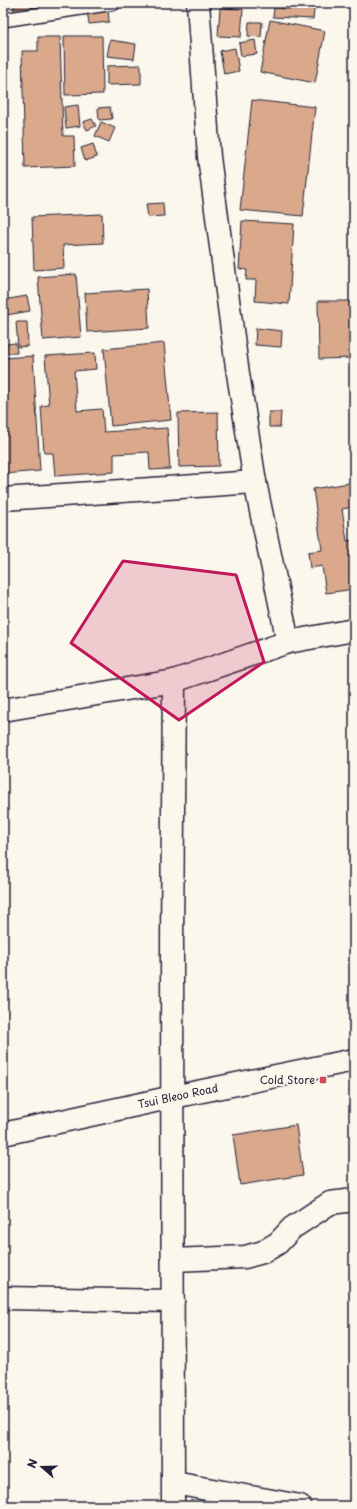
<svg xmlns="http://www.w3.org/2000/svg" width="357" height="1509" font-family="'Playpen Sans',sans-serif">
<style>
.building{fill:#daa98c;stroke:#22223b}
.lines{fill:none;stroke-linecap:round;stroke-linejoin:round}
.lane-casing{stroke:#22223b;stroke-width:16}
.street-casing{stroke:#22223b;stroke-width:25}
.lane{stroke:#fbf7ec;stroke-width:13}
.street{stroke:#fbf7ec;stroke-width:22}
.marked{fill:#c2185b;fill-opacity:0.2;stroke:#c2185b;stroke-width:3;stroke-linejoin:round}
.poi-dot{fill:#d1495b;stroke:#fbf7ec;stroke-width:1.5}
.labels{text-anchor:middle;stroke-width:4;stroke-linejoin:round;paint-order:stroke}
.poi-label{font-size:11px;fill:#22223b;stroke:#fbf7ec;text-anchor:end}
.street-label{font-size:11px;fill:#22223b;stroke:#fbf7ec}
</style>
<rect width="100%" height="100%" fill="#fbf7ec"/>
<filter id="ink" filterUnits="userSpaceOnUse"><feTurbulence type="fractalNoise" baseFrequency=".025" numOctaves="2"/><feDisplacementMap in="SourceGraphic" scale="8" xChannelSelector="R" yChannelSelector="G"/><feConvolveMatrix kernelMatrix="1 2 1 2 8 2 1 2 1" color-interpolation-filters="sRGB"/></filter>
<g filter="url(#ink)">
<g class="building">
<polygon points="14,3 59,3 59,9 14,11"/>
<polygon points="290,3 315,3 313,19 273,17 274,8 290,9"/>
<polygon points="108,8 109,22 89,24 87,10"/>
<polygon points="220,8 243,9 241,37 218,36"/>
<polygon points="270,20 325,31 315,83 260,72"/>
<polygon points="249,22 262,22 261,37 248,36"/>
<polygon points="64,36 102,36 103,94 65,95"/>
<polygon points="38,37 60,37 63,136 74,136 75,166 25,168 22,51 38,51"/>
<polygon points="110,40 136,44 134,59 107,56"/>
<polygon points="255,40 257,54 241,56 239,43"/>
<polygon points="235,48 239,71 224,74 220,51"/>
<polygon points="141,65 141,84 107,85 107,66"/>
<polygon points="252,100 315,107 303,216 240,210"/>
<polygon points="78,105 80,126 66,128 64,107"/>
<polygon points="110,107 112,119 99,120 98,108"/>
<polygon points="92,119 96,126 87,130 83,122"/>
<polygon points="101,122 115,128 109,142 95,136"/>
<polygon points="93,144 97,157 85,161 81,148"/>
<polygon points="163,203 164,216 148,217 146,204"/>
<polygon points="102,214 103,243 63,245 64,268 34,270 32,217"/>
<polygon points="242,221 294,224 289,304 255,301 256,280 246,280 247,270 239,269"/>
<polygon points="76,274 81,337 43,340 38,277"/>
<polygon points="147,289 149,328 87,332 85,293"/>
<polygon points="27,296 30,311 6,315 3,300"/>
<polygon points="318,301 354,301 354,358 319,359"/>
<polygon points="3,321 6,321 5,333 3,333"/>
<polygon points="16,322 27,322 28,346 18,347"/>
<polygon points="256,328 282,331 281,347 255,345"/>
<polygon points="16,343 17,353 6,353 6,344"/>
<polygon points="164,343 171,420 111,426 104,349"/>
<polygon points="95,353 96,369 74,371 77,411 102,409 104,432 167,428 170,469 150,470 149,452 114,454 114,472 55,476 53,453 44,453 41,406 49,405 45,356"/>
<polygon points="33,356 40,471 3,474 3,358"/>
<polygon points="218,412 219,466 179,467 178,413"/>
<polygon points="269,412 281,412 280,427 269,427"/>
<polygon points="349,483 352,507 342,509 347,541 354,540 354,589 326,593 322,566 310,568 308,552 322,550 313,489"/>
<polygon points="296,1125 303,1175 240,1185 233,1135"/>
</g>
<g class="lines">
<g class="lane-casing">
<polyline id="lane" points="3,20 114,3"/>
</g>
<g class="street-casing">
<g id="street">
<polyline points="198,3 209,157 237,367 255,482 288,642"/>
<polyline points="3,499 255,482"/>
<polyline points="3,710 174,681 288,642 354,630"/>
<path id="s1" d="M3 1134 173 1097 354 1060"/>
<polyline points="173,1260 245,1257 263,1252 278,1243 292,1228 330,1203 354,1200"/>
<polyline points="3,1298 173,1301"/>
<polyline points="174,1483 300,1506"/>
<polyline points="173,1506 172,942 174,681"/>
</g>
</g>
<use href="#lane" class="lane"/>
<use href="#street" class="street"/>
</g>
</g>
<path class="marked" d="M123 561 236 575 264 662 179 720 71 643Z"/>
<rect class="poi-dot" x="319" y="1076" width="8" height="8" rx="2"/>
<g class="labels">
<g class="poi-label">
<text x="315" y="1084">Cold Store</text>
</g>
<g class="street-label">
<text dy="4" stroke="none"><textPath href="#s1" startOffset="179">Tsui Bleoo Road</textPath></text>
</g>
</g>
<rect width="357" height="1509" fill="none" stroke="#fbf7ec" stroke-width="16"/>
<rect x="8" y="8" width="341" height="1493" fill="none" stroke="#22223b" stroke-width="1.5" filter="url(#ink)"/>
<g transform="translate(42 1467) rotate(290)" stroke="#fbf7ec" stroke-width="3" paint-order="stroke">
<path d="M0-3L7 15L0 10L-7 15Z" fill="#22223b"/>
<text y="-6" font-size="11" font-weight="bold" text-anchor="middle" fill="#22223b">N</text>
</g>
</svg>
